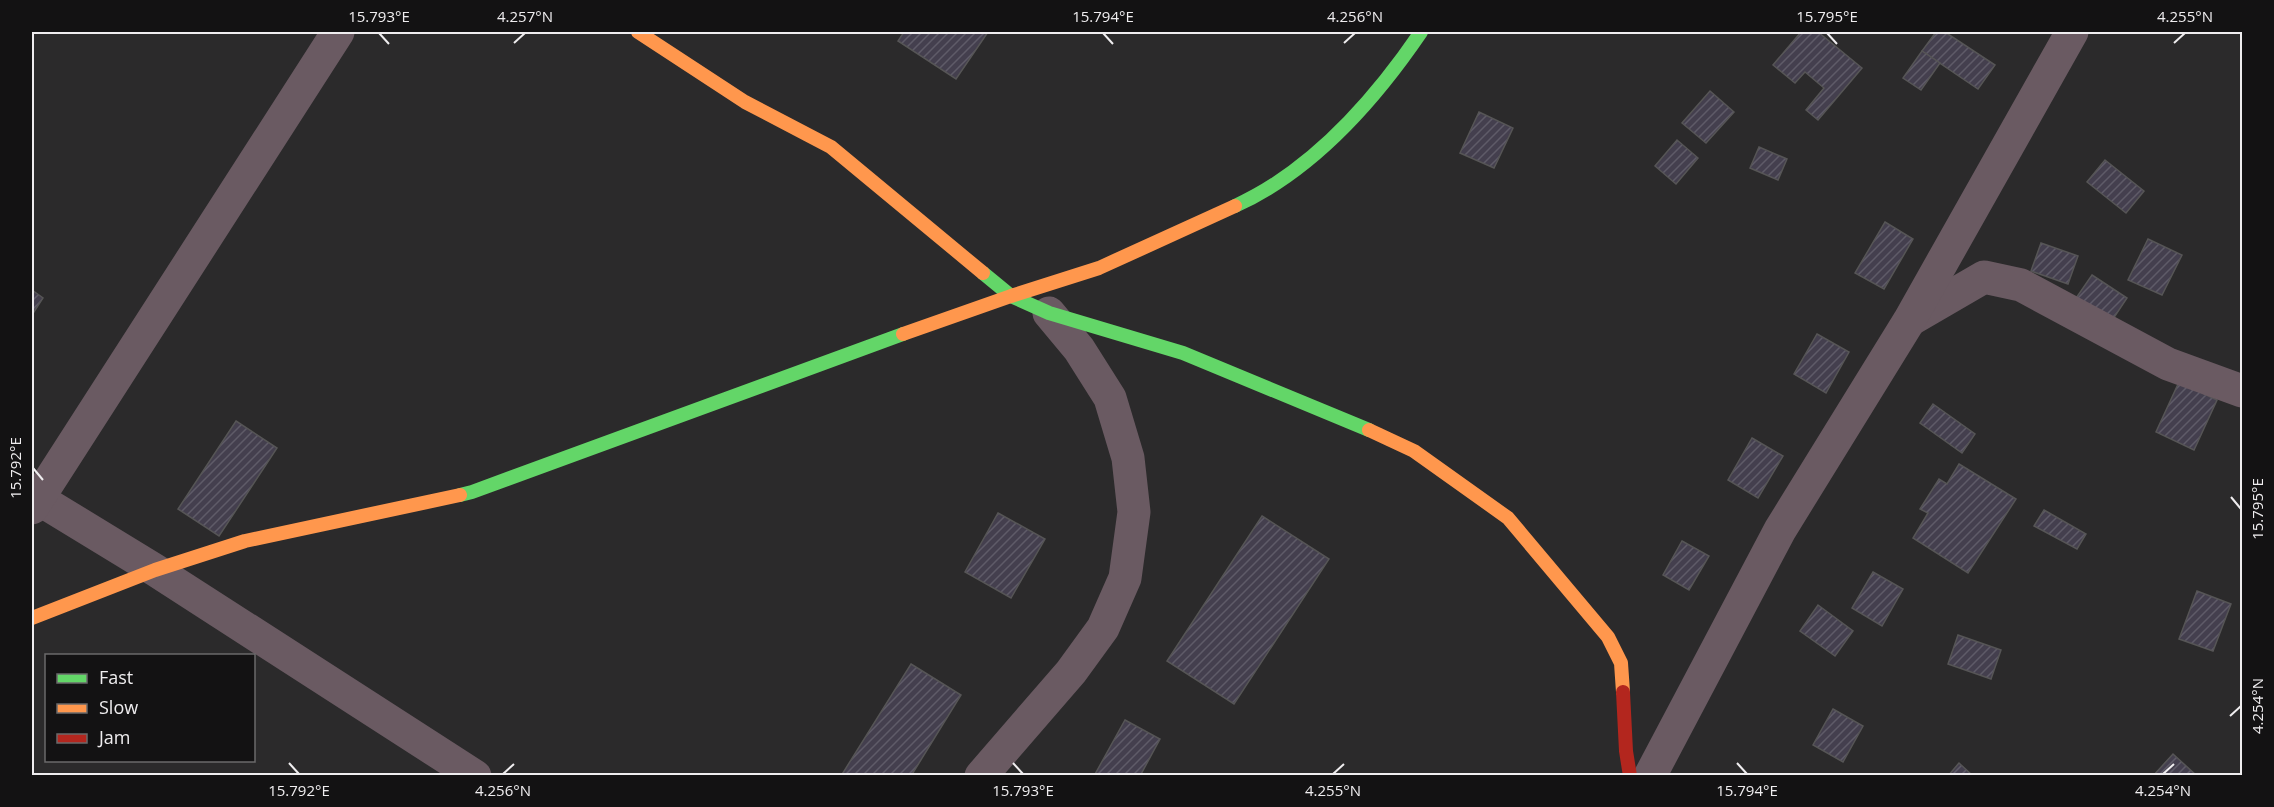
<svg xmlns="http://www.w3.org/2000/svg" width="2274" height="807" font-family="'Open Sans',sans-serif">
<style>
.building{fill:url(#building-hatch);stroke:#565556;stroke-width:1.5}
.lines{fill:none;stroke-linecap:round;stroke-linejoin:round}
.street{stroke:#6a5a62;stroke-width:33}
.fast{stroke:#63d668;stroke-width:14}
.slow{stroke:#ff974d;stroke-width:14}
.jam{stroke:#b3261e;stroke-width:14}
.ticks{fill:none;stroke:#efedef;stroke-width:2}
.neatline{fill:none;stroke:#efedef;stroke-width:2}
.ticks-label{font-size:15px;text-anchor:middle;fill:#efedef}
</style>
<defs>
<pattern id="building-hatch" width="6" height="6" patternUnits="userSpaceOnUse" patternTransform="scale(1.5)"><rect width="6" height="6" fill="#443f4e"/><path d="M-1 1l2-2M0 6l6-6M5 7l2-2" fill="none" stroke="#5f5b68"/></pattern>
</defs>
<rect width="100%" height="100%" fill="#2b2a2b"/>
<g class="building">
<polygon points="904,32 988,32 956,79 898,41"/>
<polygon points="1801,32 1818,32 1862,68 1818,120 1806,110 1824,88 1805,72 1795,83 1773,65"/>
<polygon points="1936,32 1945,32 1995,65 1978,89 1922,51"/>
<polygon points="1922,51 1940,63 1921,90 1903,78"/>
<polygon points="1710,91 1734,112 1706,143 1682,123"/>
<polygon points="1479,112 1513,128 1494,168 1460,153"/>
<polygon points="1677,140 1698,158 1676,184 1655,166"/>
<polygon points="1759,147 1787,159 1778,180 1750,168"/>
<polygon points="2105,160 2144,191 2126,213 2087,182"/>
<polygon points="1885,222 1913,239 1884,289 1855,273"/>
<polygon points="2148,239 2182,255 2162,295 2128,280"/>
<polygon points="2041,243 2078,256 2068,284 2031,271"/>
<polygon points="2092,275 2127,298 2109,325 2074,301"/>
<polygon points="32,290 43,298 32,315"/>
<polygon points="1817,334 1849,352 1826,393 1794,374"/>
<polygon points="2179,382 2217,400 2194,450 2156,432"/>
<polygon points="1933,404 1975,434 1962,453 1920,423"/>
<polygon points="236,421 277,448 219,536 178,509"/>
<polygon points="1752,438 1783,456 1758,498 1728,480"/>
<polygon points="1959,464 2016,499 1968,573 1913,538 1928,513 1920,509 1939,479 1947,484"/>
<polygon points="2044,510 2086,534 2077,549 2034,526"/>
<polygon points="998,513 1045,539 1011,598 965,572"/>
<polygon points="1262,516 1329,559 1234,704 1167,661"/>
<polygon points="1682,541 1709,556 1689,590 1663,575"/>
<polygon points="1873,572 1903,589 1882,626 1852,608"/>
<polygon points="2197,591 2231,604 2213,651 2179,639"/>
<polygon points="1818,605 1853,631 1835,656 1800,631"/>
<polygon points="1958,635 2001,650 1991,679 1948,664"/>
<polygon points="911,664 961,695 911,776 841,776"/>
<polygon points="1833,709 1863,726 1843,762 1813,745"/>
<polygon points="1125,720 1160,739 1140,776 1094,776"/>
<polygon points="2173,754 2197,776 2153,776"/>
<polygon points="1959,763 1973,776 1948,776"/>
</g>
<g class="lines">
<g class="street">
<polyline points="1910,320 1984,277 2021,285 2168,364 2242,391"/>
<polyline points="32,495 155,570 475,776"/>
<polyline points="32,508 338,32"/>
<polyline points="981,776 1071,672 1103,628 1125,578 1134,512 1128,458 1110,398 1079,349 1049,313"/>
<polyline points="1650,776 1780,530 1909,321 2072,32"/>
</g>
<g class="fast">
<path d="M1235 206C1312 171 1374 101 1421 32"/>
<polyline points="983,273 1011,296 1049,313 1183,353 1369,430"/>
<polyline points="460,495 472,492 903,334"/>
</g>
<g class="slow">
<polyline points="638,32 745,102 831,147 983,273"/>
<polyline points="903,334 1011,296 1099,268 1235,206"/>
<polyline points="1369,430 1414,451 1508,518 1608,637 1621,663 1623,692"/>
<polyline points="32,618 155,570 245,541 460,495"/>
</g>
<polyline class="jam" points="1623,692 1626,751 1630,776"/>
</g>
<path class="ticks" d="M379 33 389 44M1103 33 1113 44M1827 33 1837 44M514 43 525 33M1344 43 1355 33M2174 43 2185 33M33 468 43 480M2231 497 2241 509M2230 716 2241 706M289 763 299 774M1013 763 1023 774M1737 763 1747 774M503 774 514 764M1333 774 1344 764M2163 774 2174 764"/>
<rect width="2274" height="807" fill="none" stroke="#131213" stroke-width="66"/>
<rect x="45" y="654" width="210" height="108" fill="#131213" stroke="#6b6a6b" stroke-width="1.5"/>
<rect x="57" y="674" width="30" height="9" fill="#63d668" stroke="#6b6a6b" stroke-width="1.5"/>
<text x="99" y="684" font-size="18" fill="#efedef">Fast</text>
<rect x="57" y="704" width="30" height="9" fill="#ff974d" stroke="#6b6a6b" stroke-width="1.5"/>
<text x="99" y="714" font-size="18" fill="#efedef">Slow</text>
<rect x="57" y="734" width="30" height="9" fill="#b3261e" stroke="#6b6a6b" stroke-width="1.5"/>
<text x="99" y="744" font-size="18" fill="#efedef">Jam</text>
<rect x="33" y="33" width="2208" height="741" class="neatline"/>
<g class="ticks-label">
<text x="379" y="22">15.793°E</text>
<text x="525" y="22">4.257°N</text>
<text x="1103" y="22">15.794°E</text>
<text x="1355" y="22">4.256°N</text>
<text x="1827" y="22">15.795°E</text>
<text x="2185" y="22">4.255°N</text>
<text transform="translate(16 468) rotate(-90)" y="5">15.792°E</text>
<text transform="translate(2258 509) rotate(-90)" y="5">15.795°E</text>
<text transform="translate(2258 706) rotate(-90)" y="5">4.254°N</text>
<text x="299" y="796">15.792°E</text>
<text x="503" y="796">4.256°N</text>
<text x="1023" y="796">15.793°E</text>
<text x="1333" y="796">4.255°N</text>
<text x="1747" y="796">15.794°E</text>
<text x="2163" y="796">4.254°N</text>
</g>
</svg>
